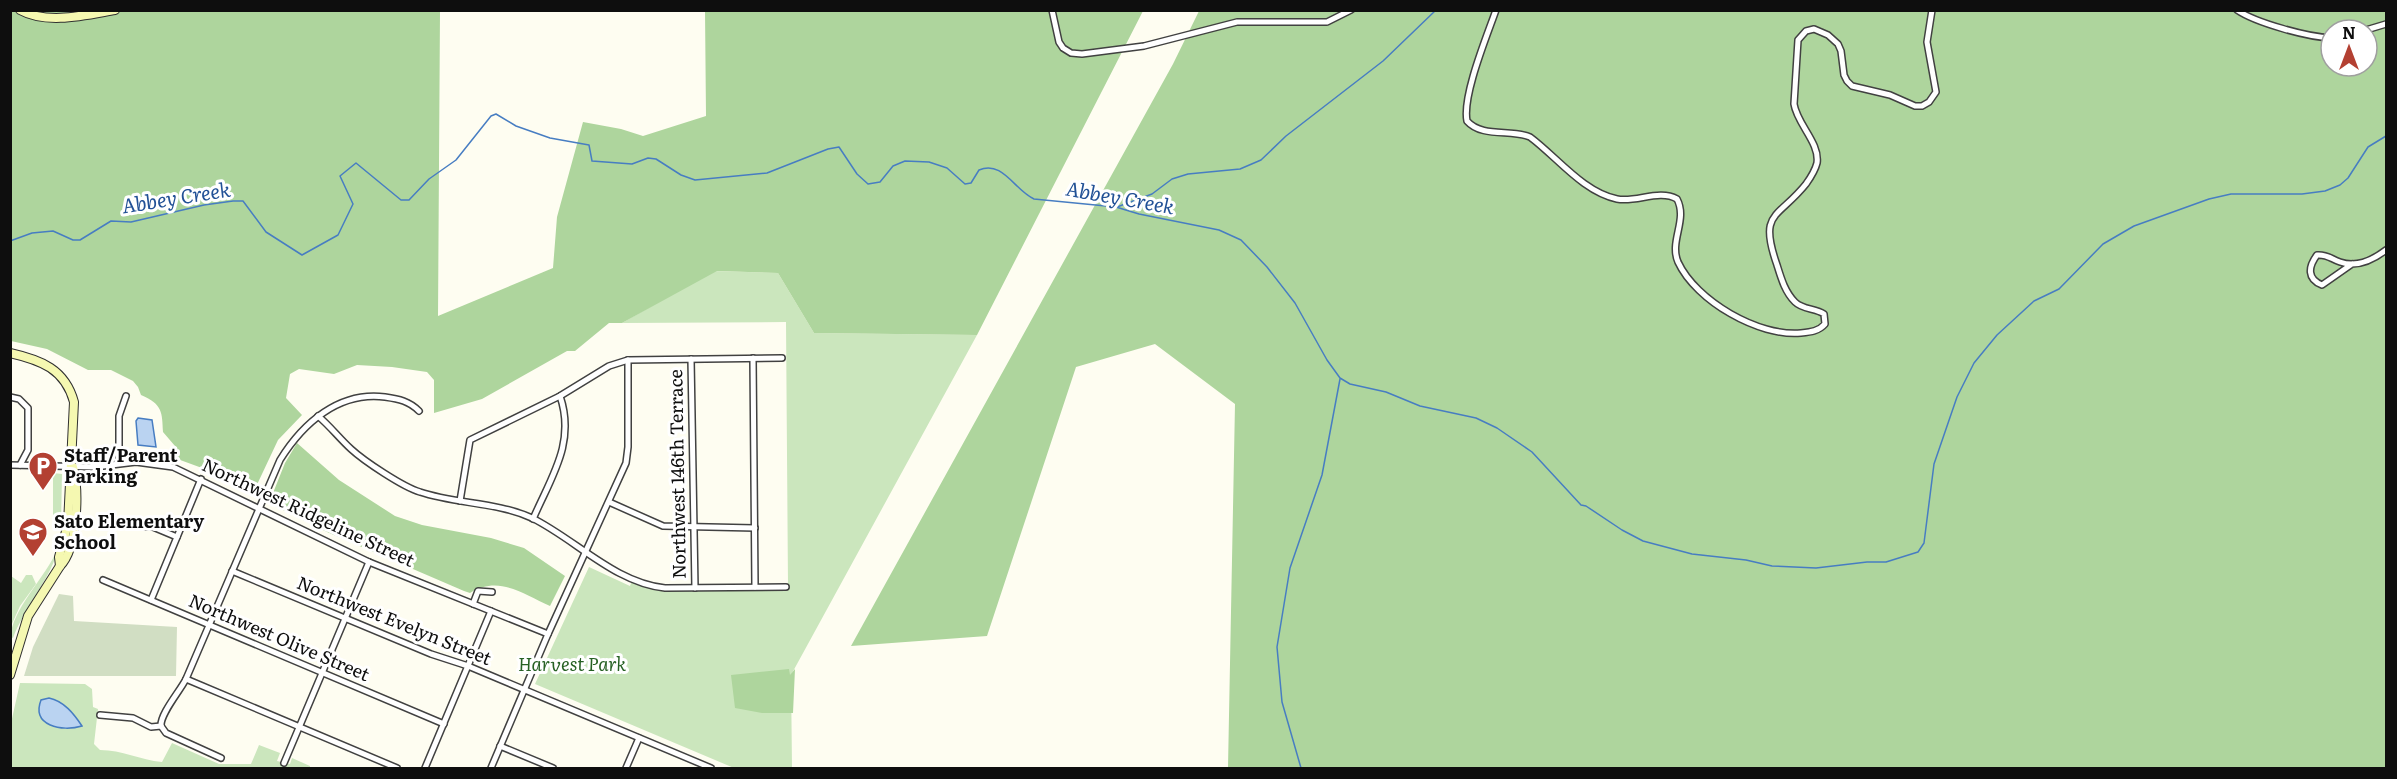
<svg xmlns="http://www.w3.org/2000/svg" width="2397" height="779" font-family="Literata,serif">
<style>
.green{fill:#cbe6bd}
.forest{fill:#aed59d;fill-rule:evenodd}
.cemetery{fill:#d1dec3}
.water{fill:#bad3f1;stroke:#477dc2;stroke-width:1.5}
.lines{fill:none;stroke-linecap:round;stroke-linejoin:round}
.stream{stroke:#477dc2;stroke-width:1.5}
.street-casing{stroke:#414141;stroke-width:8}
.secondary-casing{stroke:#303030;stroke-width:10}
.street{stroke:#fff;stroke-width:5}
.secondary{stroke:#f5f8b1;stroke-width:8}
.labels{text-anchor:middle;stroke-width:6;stroke-linejoin:round;paint-order:stroke}
.poi-label{font-size:18px;font-weight:bold;fill:#0e0e0e;stroke:#fff;text-anchor:start}
.street-label{font-size:18px;fill:#0e0e0e;stroke:#fff}
.park-label{font-size:18px;font-style:italic;fill:#276124;stroke:#fff}
.water-label{font-size:20px;font-style:italic;fill:#225196;stroke:#fff}
</style>
<rect width="100%" height="100%" fill="#fefdf1"/>
<g class="green">
<polygon points="713,271 778,273 814,333 977,335 791,675 792,768 734,768 535,684 589,567 630,586 633,578 651,585 788,586 786,322 622,323"/>
<polygon points="53,473 62,474 61,526 53,521"/>
<path d="M57 550C55 571 22 612 13 638L11 637C10 612 47 575 57 550Z"/>
<polygon points="26,575 32,575 36,584 20,606 11,626 11,576 21,583"/>
<path d="M20 683 85 684 92 689 93 707 98 709 94 744 100 750C122 750 140 760 162 762L172 743 219 764H251L259 745 280 753 277 761 290 764 292 758 310 766V768H11V723Z"/>
</g>
<g class="forest">
<path d="M11 11H440L438 316 553 268 557 217 583 122 621 129 643 136 706 116 705 11H1143L977 335 814 333 778 273 717 271 622 323H609L575 351H567L482 399 434 413V380L427 372 392 367 357 365 334 374 299 369 290 374 286 398 302 415 278 440 253 493 251 494 202 468 172 457 175 446 163 432C162 413 163 404 141 395L138 387 133 381 111 370H88L47 349 11 341Z"/>
<path d="M1199 11H2386V768H1228L1235 404 1155 344 1076 367 987 636 851 646 1173 64ZM2331 30H2367V66H2331Z"/>
<path d="M297 443 339 480 395 516 422 525 491 538 524 548 565 576 550 606C523 594 499 575 470 593L464 591 327 532 269 503 285 463Z"/>
<polygon points="789,669 790,675 795,669 793,713 762,713 735,708 731,675"/>
</g>
<polygon class="cemetery" points="59,594 73,596 74,621 177,627 176,676 24,676 33,647"/>
<g class="water">
<polygon points="138,418 152,420 156,447 138,445 136,421"/>
<path d="M49 698C64 701 74 714 82 726 62 732 31 726 41 700Z"/>
</g>
<g class="lines">
<g class="stream">
<polyline points="1117,207 1152,194 1172,179 1188,174 1240,169 1261,160 1286,136 1383,61 1436,10"/>
<path d="M10 241 32 233 53 231 73 240H80L111 221 131 222 204 205 233 201H243L266 232 302 255 338 235 353 204 340 176 356 163 401 200H409L429 179 456 160 491 116 496 114 516 126 550 138 589 145 592 161 632 164 648 158 656 159 681 175 695 180 767 173 828 149 839 147 857 174 868 184 880 182 893 166 905 161 929 162 947 168 965 184 971 183 979 170C1003 160 1014 190 1034 199L1116 207 1139 214 1219 230 1241 240 1267 267 1295 303 1327 360 1340 378 1350 384 1386 392 1420 406 1476 418 1497 428 1532 452 1581 505 1586 506 1622 530 1643 541 1692 554 1746 560 1772 566 1816 568 1867 562H1886L1918 552 1924 543 1934 464 1957 397 1974 363 1997 335 2034 301 2059 289 2103 244 2134 226 2209 199 2231 194H2302L2325 191 2340 185 2348 178 2368 147 2386 136"/>
<polyline points="1301,768 1282,702 1277,647 1290,568 1322,475 1340,379"/>
</g>
<g class="street-casing">
<g id="street">
<polyline points="1052,10 1059,42 1063,48 1071,53 1082,54 1144,46 1237,22 1327,22 1351,10"/>
<path d="M1496 10C1487 36 1462 96 1467 121 1482 138 1511 129 1530 137 1557 157 1583 192 1617 199 1636 203 1659 189 1677 199 1688 220 1669 241 1678 262 1696 301 1759 337 1801 333 1811 332 1819 331 1825 324L1824 314C1815 308 1803 310 1795 302 1785 292 1781 278 1777 265 1758 211 1778 219 1806 184 1811 177 1815 171 1817 163 1820 143 1797 124 1794 104L1798 40 1806 31 1814 29 1828 35 1838 44 1841 51 1844 75 1847 81 1852 86 1890 95 1915 106H1922L1929 102 1936 92 1927 42 1932 10"/>
<path d="M2237 10C2256 23 2308 37 2331 38"/>
<polyline points="2366,30 2386,24"/>
<path d="M2352 264 2322 285C2307 279 2308 267 2317 255 2327 254 2331 259 2340 262 2357 268 2373 260 2386 250"/>
<polyline points="753,358 755,587"/>
<polyline points="691,359 695,588"/>
<polyline points="10,397 19,399 28,408 28,450 20,465"/>
<path d="M318 416C330 426 339 438 351 449 364 461 403 487 420 492 456 504 497 502 532 518 575 539 615 583 665 588L786 587"/>
<polyline points="119,463 119,416 126,396"/>
<polyline points="10,465 95,467 136,462 173,467 369,562 548,634"/>
<polyline points="460,501 470,440 560,396 609,366 628,360 782,358"/>
<polyline points="609,502 663,526 755,528"/>
<path d="M533 519C551 477 576 443 560 396"/>
<polyline points="113,525 153,527 177,537"/>
<polyline points="232,571 431,654 468,666 711,768"/>
<polyline points="103,580 444,724"/>
<polyline points="151,600 201,479"/>
<polyline points="473,604 478,591 492,592"/>
<polyline points="186,679 397,768"/>
<polyline points="100,715 133,718 151,727 161,726"/>
<path d="M161 726C160 714 180 691 186 679L280 460C303 423 339 391 385 397 399 399 409 401 419 411"/>
<polyline points="161,726 166,733 221,758"/>
<polyline points="500,746 553,768"/>
<polyline points="284,763 369,562"/>
<polyline points="425,768 491,611"/>
<polyline points="491,768 548,634 626,463 628,447 628,360"/>
<polyline points="626,768 639,738"/>
</g>
</g>
<g class="secondary-casing">
<g id="secondary">
<path d="M20 10C47 25 86 15 115 10"/>
<path d="M10 353C41 360 65 369 74 402L68 524 59 557 60 566"/>
<path d="M10 675 28 616 60 566C78 548 79 491 73 467"/>
</g>
</g>
<use href="#street" class="street"/>
<use href="#secondary" class="secondary"/>
</g>
<defs>
<g id="parking-pin" transform="scale(1.5)"><path d="M0 17L-7.5 6A9.5 9.5 0 1 1 7.5 6Z" fill="#b34032" stroke="#fff"/><path d="M-3.5-5.5H1a3.5 3.5 0 0 1 0 7H-1V5.5H-3.5ZM-1-3.4V-.6H.8a1.4 1.4 0 0 0 0-2.8Z" fill="#fff"/></g>
<g id="school-pin" transform="scale(1.5)"><path d="M0 17L-7.5 6A9.5 9.5 0 1 1 7.5 6Z" fill="#b34032" stroke="#fff"/><path d="M0-5L7-2L0 1L-7-2ZM-4 1L0 2.5L4 1V4Q0 6-4 4Z" fill="#fff"/></g>
</defs>
<g fill-rule="evenodd">
<use href="#parking-pin" x="43" y="466"/>
<use href="#school-pin" x="33" y="532"/>
</g>
<g class="labels">
<g class="poi-label">
<text x="64" y="462">Staff/Parent<tspan x="64" dy="21">Parking</tspan></text>
<text x="54" y="528">Sato Elementary<tspan x="54" dy="21">School</tspan></text>
</g>
<g class="street-label">
<text transform="translate(678 474) rotate(-91)" y="6">Northwest 146th Terrace</text>
<text transform="translate(308 513) rotate(25)" y="6">Northwest Ridgeline Street</text>
<text transform="translate(394 621) rotate(22)" y="6">Northwest Evelyn Street</text>
<text transform="translate(279 638) rotate(23)" y="6">Northwest Olive Street</text>
</g>
<g class="park-label">
<text x="572" y="671">Harvest Park</text>
</g>
<g class="water-label">
<text transform="translate(176 198) rotate(-9)" y="7">Abbey Creek</text>
<text transform="translate(1120 198) rotate(10)" y="7">Abbey Creek</text>
</g>
</g>
<rect width="2397" height="779" fill="none" stroke="#0e0e0e" stroke-width="24"/>
<g transform="translate(2349 48)"><circle r="28" fill="#ffffff" stroke="#9f9f9f" stroke-width="1.5"/>
<path d="M0-4.5L10 22L0 15L-10 22Z" fill="#b34032"/>
<text y="-9" font-size="16" font-weight="bold" text-anchor="middle" fill="#0e0e0e">N</text>
</g>
</svg>
